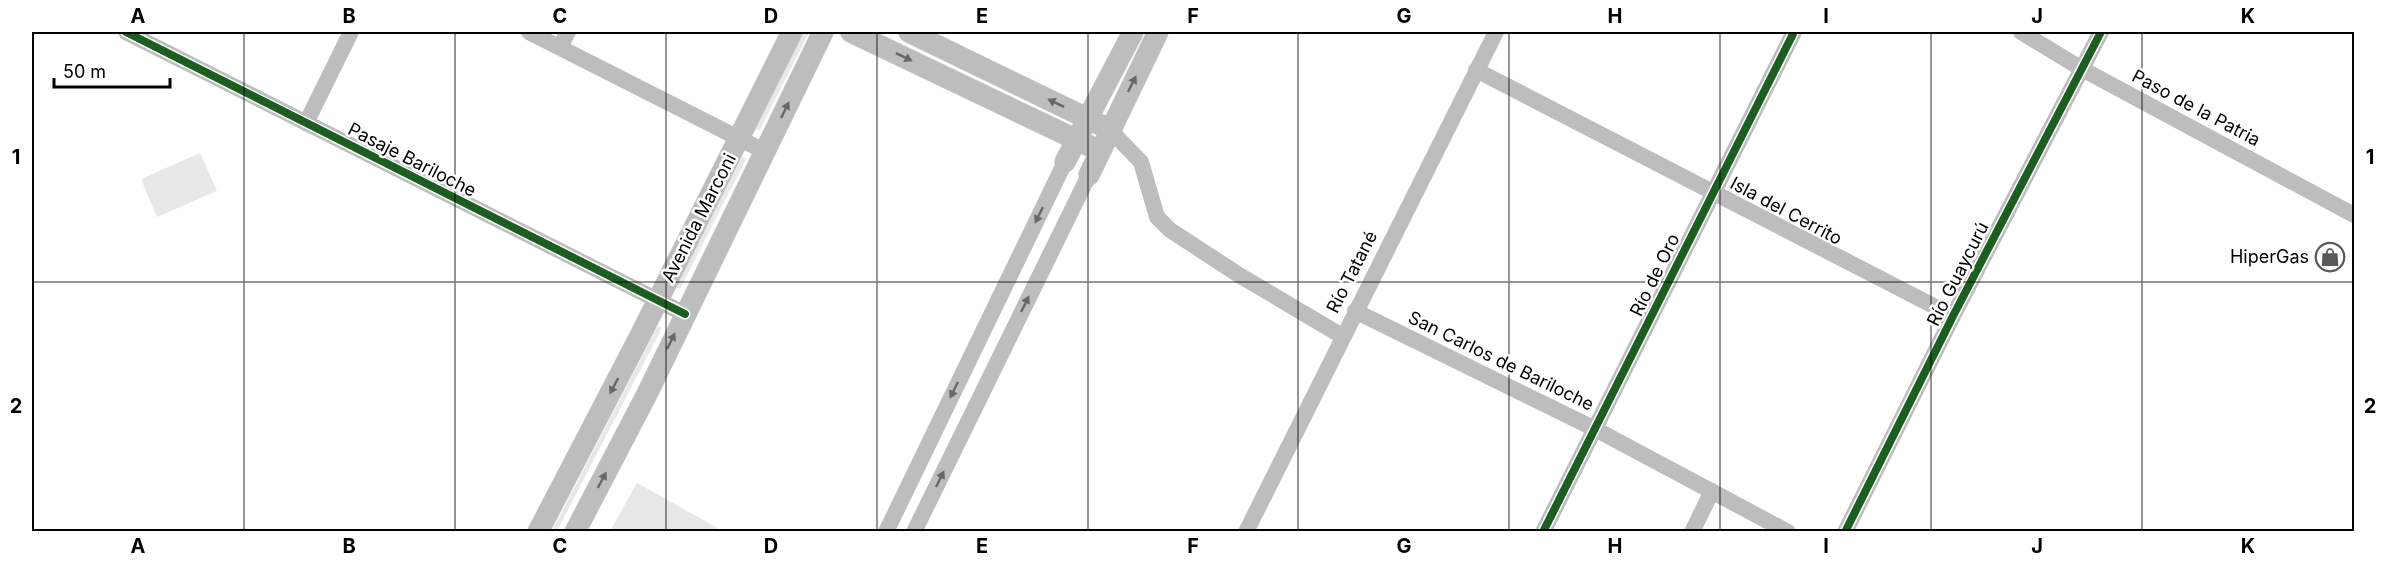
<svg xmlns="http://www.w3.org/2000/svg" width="2386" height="563" font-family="Inter,sans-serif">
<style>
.green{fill:#e8e8e8}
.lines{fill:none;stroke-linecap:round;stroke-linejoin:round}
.major-casing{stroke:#dbdbdb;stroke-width:22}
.minor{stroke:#bdbdbd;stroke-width:16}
.major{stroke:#bdbdbd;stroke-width:21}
.cycleway-casing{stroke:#fff;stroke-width:11}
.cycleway{stroke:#1b5e20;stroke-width:8}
.oneway{fill:#686868}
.grid{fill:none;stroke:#000;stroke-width:1.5;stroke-opacity:0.55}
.labels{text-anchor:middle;stroke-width:5;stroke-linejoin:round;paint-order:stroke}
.street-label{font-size:18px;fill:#000;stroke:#fff}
.poi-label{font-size:18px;fill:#000;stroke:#fff;text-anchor:end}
.neatline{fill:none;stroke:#000;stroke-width:2}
.grid-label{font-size:20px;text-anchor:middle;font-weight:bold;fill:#000}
</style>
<rect width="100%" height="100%" fill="#fff"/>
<g class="green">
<polygon points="804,32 809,32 760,130 756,129"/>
<polygon points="200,153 217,191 157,217 141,179"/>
<polygon points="742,157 746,159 680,289 676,287"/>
<polygon points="658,326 662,328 557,531 552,531"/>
<polygon points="637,483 723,531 610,531"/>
</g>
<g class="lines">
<g class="major-casing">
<g id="major">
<polyline points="851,32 1100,151"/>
<polyline points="909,32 1109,129"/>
<polyline points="1065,162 1133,32"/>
<polyline points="1089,175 1158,32"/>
<polyline points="538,532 641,334 792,32"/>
<polyline points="575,532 647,394 823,32"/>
</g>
</g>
<g class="minor">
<polyline points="126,32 685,314"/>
<polyline points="529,32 764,151"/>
<polyline points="2021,32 2082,69 2354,215"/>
<polyline points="560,47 568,32"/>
<polyline points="1476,70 1953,316"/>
<polyline points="306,123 351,32"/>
<polyline points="1109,129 1141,162 1157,217 1170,230 1239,275 1342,336"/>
<polyline points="1355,311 1595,429 1788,532"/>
<polyline points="886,532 1065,162"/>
<polyline points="914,532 1089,175"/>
<polyline points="1246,532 1496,32"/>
<polyline points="1543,532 1794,32"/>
<polyline points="1692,532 1712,491"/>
<polyline points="1845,532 1953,316 2101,32"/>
</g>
<use href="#major" class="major"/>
<g class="cycleway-casing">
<g id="cycleway">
<polyline points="126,32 685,314"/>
<polyline points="1543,532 1794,32"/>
<polyline points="1845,532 1953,316 2101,32"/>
</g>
</g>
<use href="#cycleway" class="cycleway"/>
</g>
<defs><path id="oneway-solid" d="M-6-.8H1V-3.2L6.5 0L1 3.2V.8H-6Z" transform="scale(1.5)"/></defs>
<g class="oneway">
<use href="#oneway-solid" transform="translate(904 57) rotate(26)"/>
<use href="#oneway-solid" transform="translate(1132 84) rotate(-63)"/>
<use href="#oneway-solid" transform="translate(1056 103) rotate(-154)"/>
<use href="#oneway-solid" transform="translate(785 110) rotate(-64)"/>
<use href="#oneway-solid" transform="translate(1039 215) rotate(116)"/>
<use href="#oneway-solid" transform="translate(1025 304) rotate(-64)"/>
<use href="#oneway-solid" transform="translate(671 341) rotate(-64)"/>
<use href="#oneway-solid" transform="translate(614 386) rotate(118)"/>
<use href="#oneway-solid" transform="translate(954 390) rotate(116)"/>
<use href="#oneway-solid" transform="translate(940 479) rotate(-64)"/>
<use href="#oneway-solid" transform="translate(602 480) rotate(-62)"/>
</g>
<path class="grid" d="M244 32V532M455 32V532M666 32V532M877 32V532M1088 32V532M1298 32V532M1509 32V532M1720 32V532M1931 32V532M2142 32V532M32 282H2354"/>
<defs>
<g id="shop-ring" transform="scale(1.5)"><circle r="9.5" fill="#fff" stroke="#595959" stroke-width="1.5"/><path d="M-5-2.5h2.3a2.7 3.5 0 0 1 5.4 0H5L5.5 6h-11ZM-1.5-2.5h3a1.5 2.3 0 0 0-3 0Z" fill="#595959"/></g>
</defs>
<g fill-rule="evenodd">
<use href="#shop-ring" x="2330" y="257"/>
</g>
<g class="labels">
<g class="street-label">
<text transform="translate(2196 108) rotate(28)" y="6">Paso de la Patria</text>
<text transform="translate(412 160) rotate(27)" y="6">Pasaje Bariloche</text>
<text transform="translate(1786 211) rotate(28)" y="6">Isla del Cerrito</text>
<text transform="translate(699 218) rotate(-63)" y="6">Avenida Marconi</text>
<text transform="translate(1352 272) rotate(-63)" y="6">Río Tatané</text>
<text transform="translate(1958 274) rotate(-63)" y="6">Río Guaycurú</text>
<text transform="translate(1655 275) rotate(-64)" y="6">Río de Oro</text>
<text transform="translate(1501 361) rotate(26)" y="6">San Carlos de Bariloche</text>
</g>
<g class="poi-label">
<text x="2309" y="263">HiperGas</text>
</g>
</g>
<rect width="2386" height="563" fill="none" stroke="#ffffff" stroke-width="66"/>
<path d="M54 78v9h116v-9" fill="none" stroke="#000000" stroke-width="3"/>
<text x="63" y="78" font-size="18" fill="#000000" stroke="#ffffff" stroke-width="4.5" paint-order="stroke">50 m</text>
<rect x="33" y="33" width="2320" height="497" class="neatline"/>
<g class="grid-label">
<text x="138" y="23">A</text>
<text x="349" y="23">B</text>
<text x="560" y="23">C</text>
<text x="771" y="23">D</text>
<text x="982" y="23">E</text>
<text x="1193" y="23">F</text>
<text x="1404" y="23">G</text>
<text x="1615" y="23">H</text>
<text x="1826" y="23">I</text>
<text x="2037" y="23">J</text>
<text x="2248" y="23">K</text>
<text x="16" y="164">1</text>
<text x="2370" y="164">1</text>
<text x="16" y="413">2</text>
<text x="2370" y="413">2</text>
<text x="138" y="553">A</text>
<text x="349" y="553">B</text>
<text x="560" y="553">C</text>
<text x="771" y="553">D</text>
<text x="982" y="553">E</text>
<text x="1193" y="553">F</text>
<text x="1404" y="553">G</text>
<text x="1615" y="553">H</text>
<text x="1826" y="553">I</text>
<text x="2037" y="553">J</text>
<text x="2248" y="553">K</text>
</g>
</svg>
